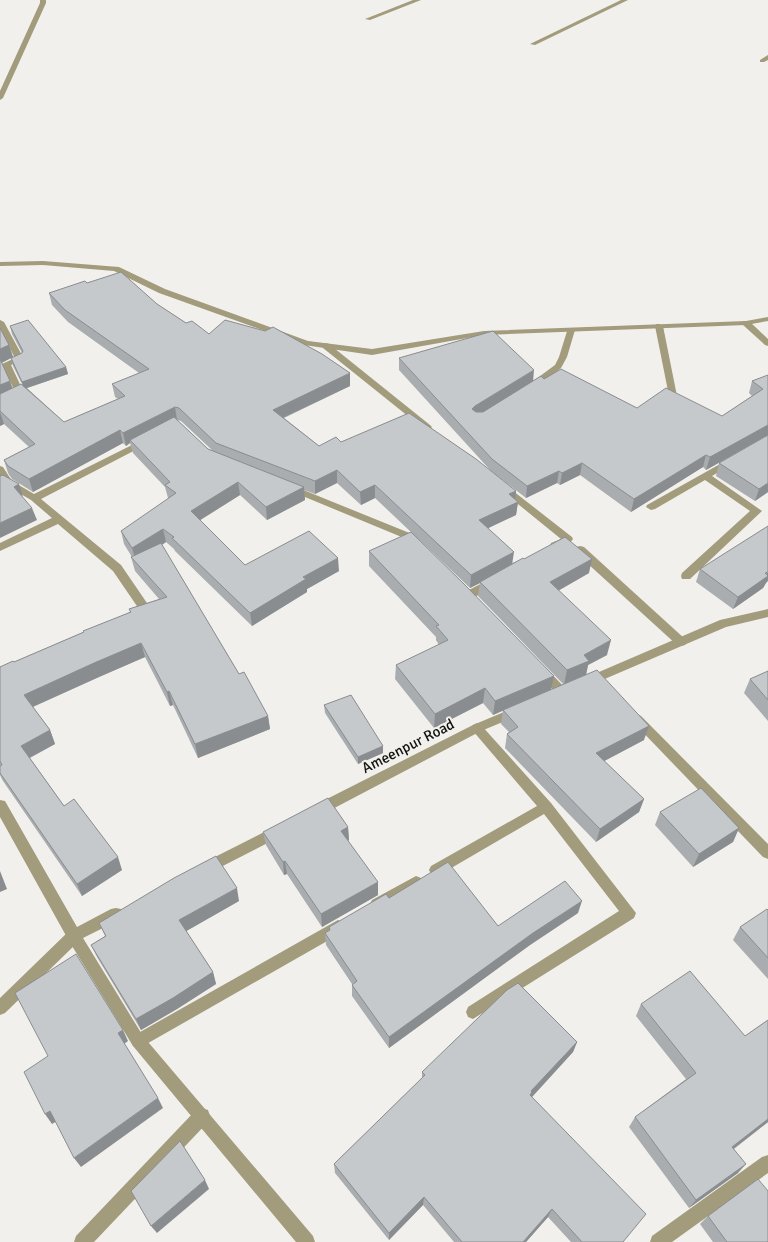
<svg xmlns="http://www.w3.org/2000/svg" width="768" height="1242" font-family="Signika,sans-serif">
<style>
.lines{fill:none;stroke-linecap:round;stroke-linejoin:round}
.service{fill:#a29b7c;fill-rule:evenodd}
.minor{fill:#a29b7c;fill-rule:evenodd}
.tertiary{fill:#a29b7c;fill-rule:evenodd}
.wall{fill:#a9adaf;fill-rule:evenodd}
.shaded-wall{fill:#8a8d8f}
.building{fill:#c5c9cc;stroke:#8a8d8f}
.labels{text-anchor:middle;stroke-width:4;stroke-linejoin:round;paint-order:stroke}
.street-label{font-size:15px;fill:#0f0f0d;stroke:#f1f0ec}
</style>
<rect width="100%" height="100%" fill="#f1f0ec"/>
<g class="lines">
<polygon class="service" points="202,1108 208,1110 210,1116 208,1122 94,1242 74,1242 76,1236 196,1110"/>
<g class="minor">
<polygon points="40,0 46,0 46,3 3,98 0,100 0,91 40,3"/>
<polygon points="413,0 421,0 370,20 365,19"/>
<polygon points="621,0 628,0 535,45 530,44"/>
<polygon points="768,55 768,60 764,62 760,62 760,60"/>
<polygon points="0,320 4,322 24,359 11,365 25,395 0,407 0,401 16,394 2,364 15,358 0,330"/>
<polygon points="743,321 749,321 768,339 768,346 765,345 743,325"/>
<polygon points="656,324 659,324 663,326 678,401 674,404 670,401 655,326"/>
<polygon points="568,328 571,328 575,330 567,357 561,368 534,389 528,389 527,387 528,385 555,365 559,357"/>
<polygon points="326,343 329,344 430,425 432,427 430,429 424,429 323,348 322,346"/>
<polygon points="144,439 147,440 149,442 147,444 41,499 121,565 149,606 150,609 149,612 141,612 113,571 58,524 0,551 0,543 52,518 31,500 7,486 0,489 0,482 2,481 0,477 0,466 3,467 12,481 34,494"/>
<polygon points="729,459 734,462 732,464 712,476 762,511 690,579 682,579 681,576 682,573 750,511 705,480 655,509 651,510 646,507 647,505"/>
<path d="M291 485 412 534 421 543 420 546C413 548 409 543 404 538L288 490 286 488Z"/>
<path d="M505 486 508 487 572 537 573 539C569 545 558 551 551 549L550 546 551 543 561 539 502 491 500 489 502 487Z"/>
<polygon points="580,546 584,547 685,639 687,642 685,645 681,646 677,645 576,553 575,550 576,547"/>
<polygon points="492,578 496,579 497,582 496,585 473,598 465,598 464,595 465,592"/>
<polygon points="543,668 547,669 566,689 568,692 566,695 562,697 558,695 539,675 537,672 539,669"/>
<polygon points="637,714 641,716 768,844 768,859 763,857 633,722 631,719 633,716"/>
<polygon points="477,723 481,725 551,803 636,913 634,918 473,1019 468,1017 466,1012 468,1007 619,911 544,814 441,874 436,876 431,874 429,870 431,866 537,806 473,731 471,728 473,725"/>
<polygon points="416,876 421,878 423,882 421,886 382,908 377,910 372,908 370,904 372,900"/>
<polygon points="338,920 343,922 345,927 343,932 143,1046 138,1048 133,1046 131,1041 133,1036"/>
<polygon points="74,929 79,931 81,936 79,941 5,1013 0,1015 0,998 69,931"/>
<polygon points="768,1155 768,1173 672,1242 650,1242 652,1236 762,1157"/>
</g>
<g class="tertiary">
<polygon points="43,261 119,267 165,289 308,341 372,349 484,331 746,321 768,317 768,321 746,325 484,335 372,355 304,345 159,293 114,271 43,265 0,266 0,262"/>
<polygon points="768,609 768,617 726,627 593,684 589,686 585,684 583,681 585,678 720,620"/>
<polygon points="516,707 520,709 522,712 520,715 481,731 323,814 318,816 313,814 312,810 313,806 473,725"/>
<polygon points="0,800 5,801 77,927 111,909 116,908 121,909 123,914 121,919 83,938 143,1036 313,1236 315,1242 296,1242 133,1046 69,941 0,817"/>
<polygon points="278,825 283,827 284,831 283,835 211,872 206,874 201,872 199,868 201,864"/>
</g>
</g>
<g class="wall">
<path d="M87 283 157 304 186 323 209 334 350 386 284 418 319 446 341 442 516 491 515 499 518 502 516 515 488 528 512 563 524 559 589 573 558 591 607 655 588 665 586 675 644 740 604 761 644 799 639 812 596 842 505 748 507 734 509 732 501 724 503 710 493 715 483 703 434 728 395 679 396 665 439 645 436 640V637L369 566V551L551 690 564 685 478 596 480 583 470 588 375 498 361 505 337 483 315 494 304 490 305 500 267 520 240 495 200 520 245 565 339 571 307 589V592L252 626 175 551 174 549 166 542 162 545 239 674 268 716 270 729 198 758 173 705 170 706 145 657 99 677 33 707 50 730 55 744 30 758 64 806 122 870 82 896 3 781 0 775V766H1L0 765V667L14 662 130 612 129 609 159 599 135 571 131 557H132L124 544 121 531 169 499 168 498 165 487 133 453 130 443 126 446 123 443 33 492 12 479 8 473 4 460 29 447 4 424 0 426V328L9 345 13 357 2 363 10 381 12 388 22 384 13 366 11 358 22 353 12 334 10 326 66 367 68 374 27 388 64 422 118 399 115 397 112 384 139 373 68 322 52 305 49 293ZM177 420 181 421 213 451 208 449Z"/>
<polygon points="399,358 533,382 544,379 637,408 722,416 752,396 749,393 752,381 768,375 768,435 706,470 703,467 631,512 580,475 560,485 557,483 526,498 491,471 399,370"/>
<polygon points="768,435 768,492 755,501 716,476 719,463"/>
<polygon points="700,569 766,583 763,588 733,609 696,582"/>
<polygon points="768,671 768,721 744,693 750,679"/>
<polygon points="324,705 383,746 383,753 358,764 325,713"/>
<polygon points="660,812 739,828 733,842 693,867 655,825"/>
<polygon points="348,827 349,840 348,841 378,895 322,927 287,874 284,875 266,845 263,832"/>
<polygon points="389,898 498,926 578,913 530,945 389,1048 352,996 352,984 326,945 325,933 329,930 329,927"/>
<polygon points="239,901 186,931 213,972 216,984 177,1009 141,1030 97,957 91,945 105,936 99,923"/>
<polygon points="768,910 768,979 733,940 740,927"/>
<polygon points="641,1004 745,1036 768,1020 768,1122 734,1149 738,1173 689,1208 629,1127 635,1117 686,1079 636,1016"/>
<polygon points="577,1042 573,1052 532,1097 623,1242 571,1242 548,1217 526,1242 454,1242 423,1205 389,1240 335,1173 334,1164 422,1078 422,1072"/>
<polygon points="708,1216 768,1242 713,1242 700,1224"/>
</g>
<g class="shaded-wall">
<polygon points="9,345 13,357 1,363 0,363 0,349"/>
<polygon points="66,367 68,374 24,389 22,382"/>
<polygon points="534,370 533,382 472,421 472,409 475,406"/>
<polygon points="350,373 350,386 274,422 273,410"/>
<polygon points="10,381 14,393 0,399 0,385"/>
<polygon points="175,407 177,420 130,440 130,443 126,446 123,433"/>
<polygon points="0,412 4,424 0,426"/>
<polygon points="768,425 768,435 706,470 710,457"/>
<polygon points="120,430 123,443 33,492 29,479"/>
<polygon points="706,455 703,467 631,512 634,499"/>
<polygon points="582,463 580,475 560,485 562,473"/>
<polygon points="337,470 337,483 315,494 315,481"/>
<polygon points="559,471 557,483 526,498 527,486"/>
<polygon points="238,482 240,495 194,524 191,511"/>
<polygon points="768,483 768,492 755,501 759,489"/>
<polygon points="19,484 23,497 14,487"/>
<polygon points="375,485 375,498 361,505 360,492"/>
<polygon points="304,487 305,500 267,520 266,507"/>
<polygon points="516,491 515,503 518,502 516,515 478,533 479,520 509,494"/>
<polygon points="32,508 37,520 0,538 0,523"/>
<polygon points="163,529 166,542 136,561 132,548"/>
<polygon points="514,552 512,565 480,582 480,583 470,588 471,575"/>
<polygon points="338,558 339,571 307,589 307,592 252,626 250,613 303,577"/>
<polygon points="592,559 589,573 547,597 550,582"/>
<polygon points="768,572 768,581 766,583 763,588 733,609 738,597"/>
<polygon points="611,640 607,655 588,665 586,675 564,685 567,670 584,655"/>
<polygon points="141,643 145,657 99,677 30,708 24,695 94,663"/>
<polygon points="554,676 551,690 493,715 495,701"/>
<polygon points="485,688 483,703 434,728 435,714"/>
<polygon points="169,691 173,705 170,706 167,692"/>
<polygon points="268,716 270,729 198,758 195,744"/>
<polygon points="649,726 644,740 593,767 596,753"/>
<polygon points="50,730 55,744 27,759 21,746"/>
<polygon points="383,746 383,753 358,764 358,757"/>
<polygon points="644,799 639,812 596,842 600,829"/>
<polygon points="348,827 349,840 342,844 341,831"/>
<polygon points="739,828 733,842 693,867 699,854"/>
<polygon points="118,857 122,870 82,896 77,884"/>
<polygon points="285,861 287,874 284,875 283,862"/>
<polygon points="0,871 7,889 0,892"/>
<polygon points="378,882 378,895 322,927 321,914"/>
<polygon points="237,888 239,901 183,933 179,920"/>
<polygon points="582,901 578,913 530,945 389,1048 389,1037 533,933"/>
<polygon points="213,972 216,984 177,1009 141,1030 136,1019"/>
<polygon points="123,1030 128,1041 124,1044 118,1033"/>
<polygon points="577,1042 573,1052 531,1098 529,1102 531,1091"/>
<polygon points="158,1098 163,1108 81,1167 74,1158"/>
<polygon points="50,1111 57,1121 52,1124 45,1114"/>
<polygon points="768,1119 768,1122 724,1156 732,1147"/>
<polygon points="746,1164 738,1173 689,1208 696,1200"/>
<polygon points="205,1180 209,1189 157,1233 151,1226"/>
<polygon points="424,1197 423,1205 389,1240 389,1233"/>
<polygon points="552,1209 548,1217 526,1242 523,1242"/>
</g>
<g class="building">
<polygon points="121,272 157,304 186,323 192,321 209,334 225,320 265,331 273,327 322,354 350,373 273,410 319,446 336,437 341,442 409,413 476,459 516,491 509,494 518,502 479,520 514,552 471,575 375,485 360,492 337,470 315,481 216,443 179,408 175,407 123,433 120,430 29,479 8,466 4,460 35,444 0,411 0,394 21,384 64,422 125,396 112,384 149,369 65,310 49,293 85,281 87,283"/>
<polygon points="28,320 66,367 22,382 11,358 22,353 23,351 10,326"/>
<polygon points="0,328 9,345 0,349"/>
<polygon points="493,331 534,370 475,406 472,409 476,412 483,412 541,376 544,379 561,369 637,408 666,388 722,416 763,389 752,381 768,375 768,425 710,457 706,455 634,499 582,463 562,473 559,471 527,486 492,459 399,358"/>
<polygon points="0,359 10,381 0,385"/>
<polygon points="174,417 208,449 304,487 266,507 238,482 191,511 245,565 309,531 338,558 303,577 306,579 250,613 172,538 174,537 163,529 132,548 121,531 176,493 165,485 170,482 130,440"/>
<polygon points="768,435 768,483 759,489 719,463"/>
<polygon points="3,475 19,484 14,487 32,508 0,523 0,476"/>
<polygon points="768,526 768,572 765,573 768,576 738,597 700,569"/>
<polygon points="411,532 465,585 554,676 495,701 485,688 435,714 396,665 448,640 436,626 439,625 369,551"/>
<polygon points="565,537 592,559 550,582 611,640 584,655 589,661 567,670 480,582 523,558 524,559"/>
<polygon points="161,543 239,674 244,672 268,716 195,744 169,691 167,692 141,643 94,663 24,695 50,730 21,746 64,806 74,799 118,857 77,884 0,773 0,766 2,765 0,761 0,667 13,661 14,662 84,632 83,631 131,612 129,609 167,597 131,557"/>
<polygon points="597,670 649,726 596,753 644,799 600,829 507,734 518,727 503,710"/>
<polygon points="768,671 768,700 750,679"/>
<polygon points="351,695 383,746 358,757 324,705"/>
<polygon points="701,788 739,828 699,854 660,812"/>
<polygon points="328,798 348,827 341,831 378,882 321,914 285,861 283,862 263,832"/>
<polygon points="216,856 237,888 179,920 213,972 173,998 136,1019 91,945 106,936 99,923 174,878"/>
<polygon points="448,862 498,926 565,881 582,901 533,933 389,1037 352,985 357,981 325,933 330,930 329,927 386,894 389,898"/>
<polygon points="767,909 768,910 768,958 740,927"/>
<polygon points="76,954 123,1030 118,1033 158,1098 74,1158 50,1111 45,1114 24,1072 48,1056 15,993"/>
<polygon points="690,971 745,1036 768,1020 768,1119 732,1147 746,1164 696,1200 635,1117 696,1073 641,1004"/>
<polygon points="518,983 577,1042 531,1091 532,1092 530,1095 646,1214 623,1242 582,1242 552,1209 523,1242 462,1242 424,1197 389,1233 334,1164 425,1075 422,1072 507,990"/>
<polygon points="180,1141 205,1180 151,1226 131,1191"/>
<polygon points="758,1179 768,1191 768,1242 727,1242 708,1216"/>
</g>
<g class="labels">
<g class="street-label">
<text transform="translate(408 746) rotate(-27)" y="5">Ameenpur Road</text>
</g>
</g>
</svg>
